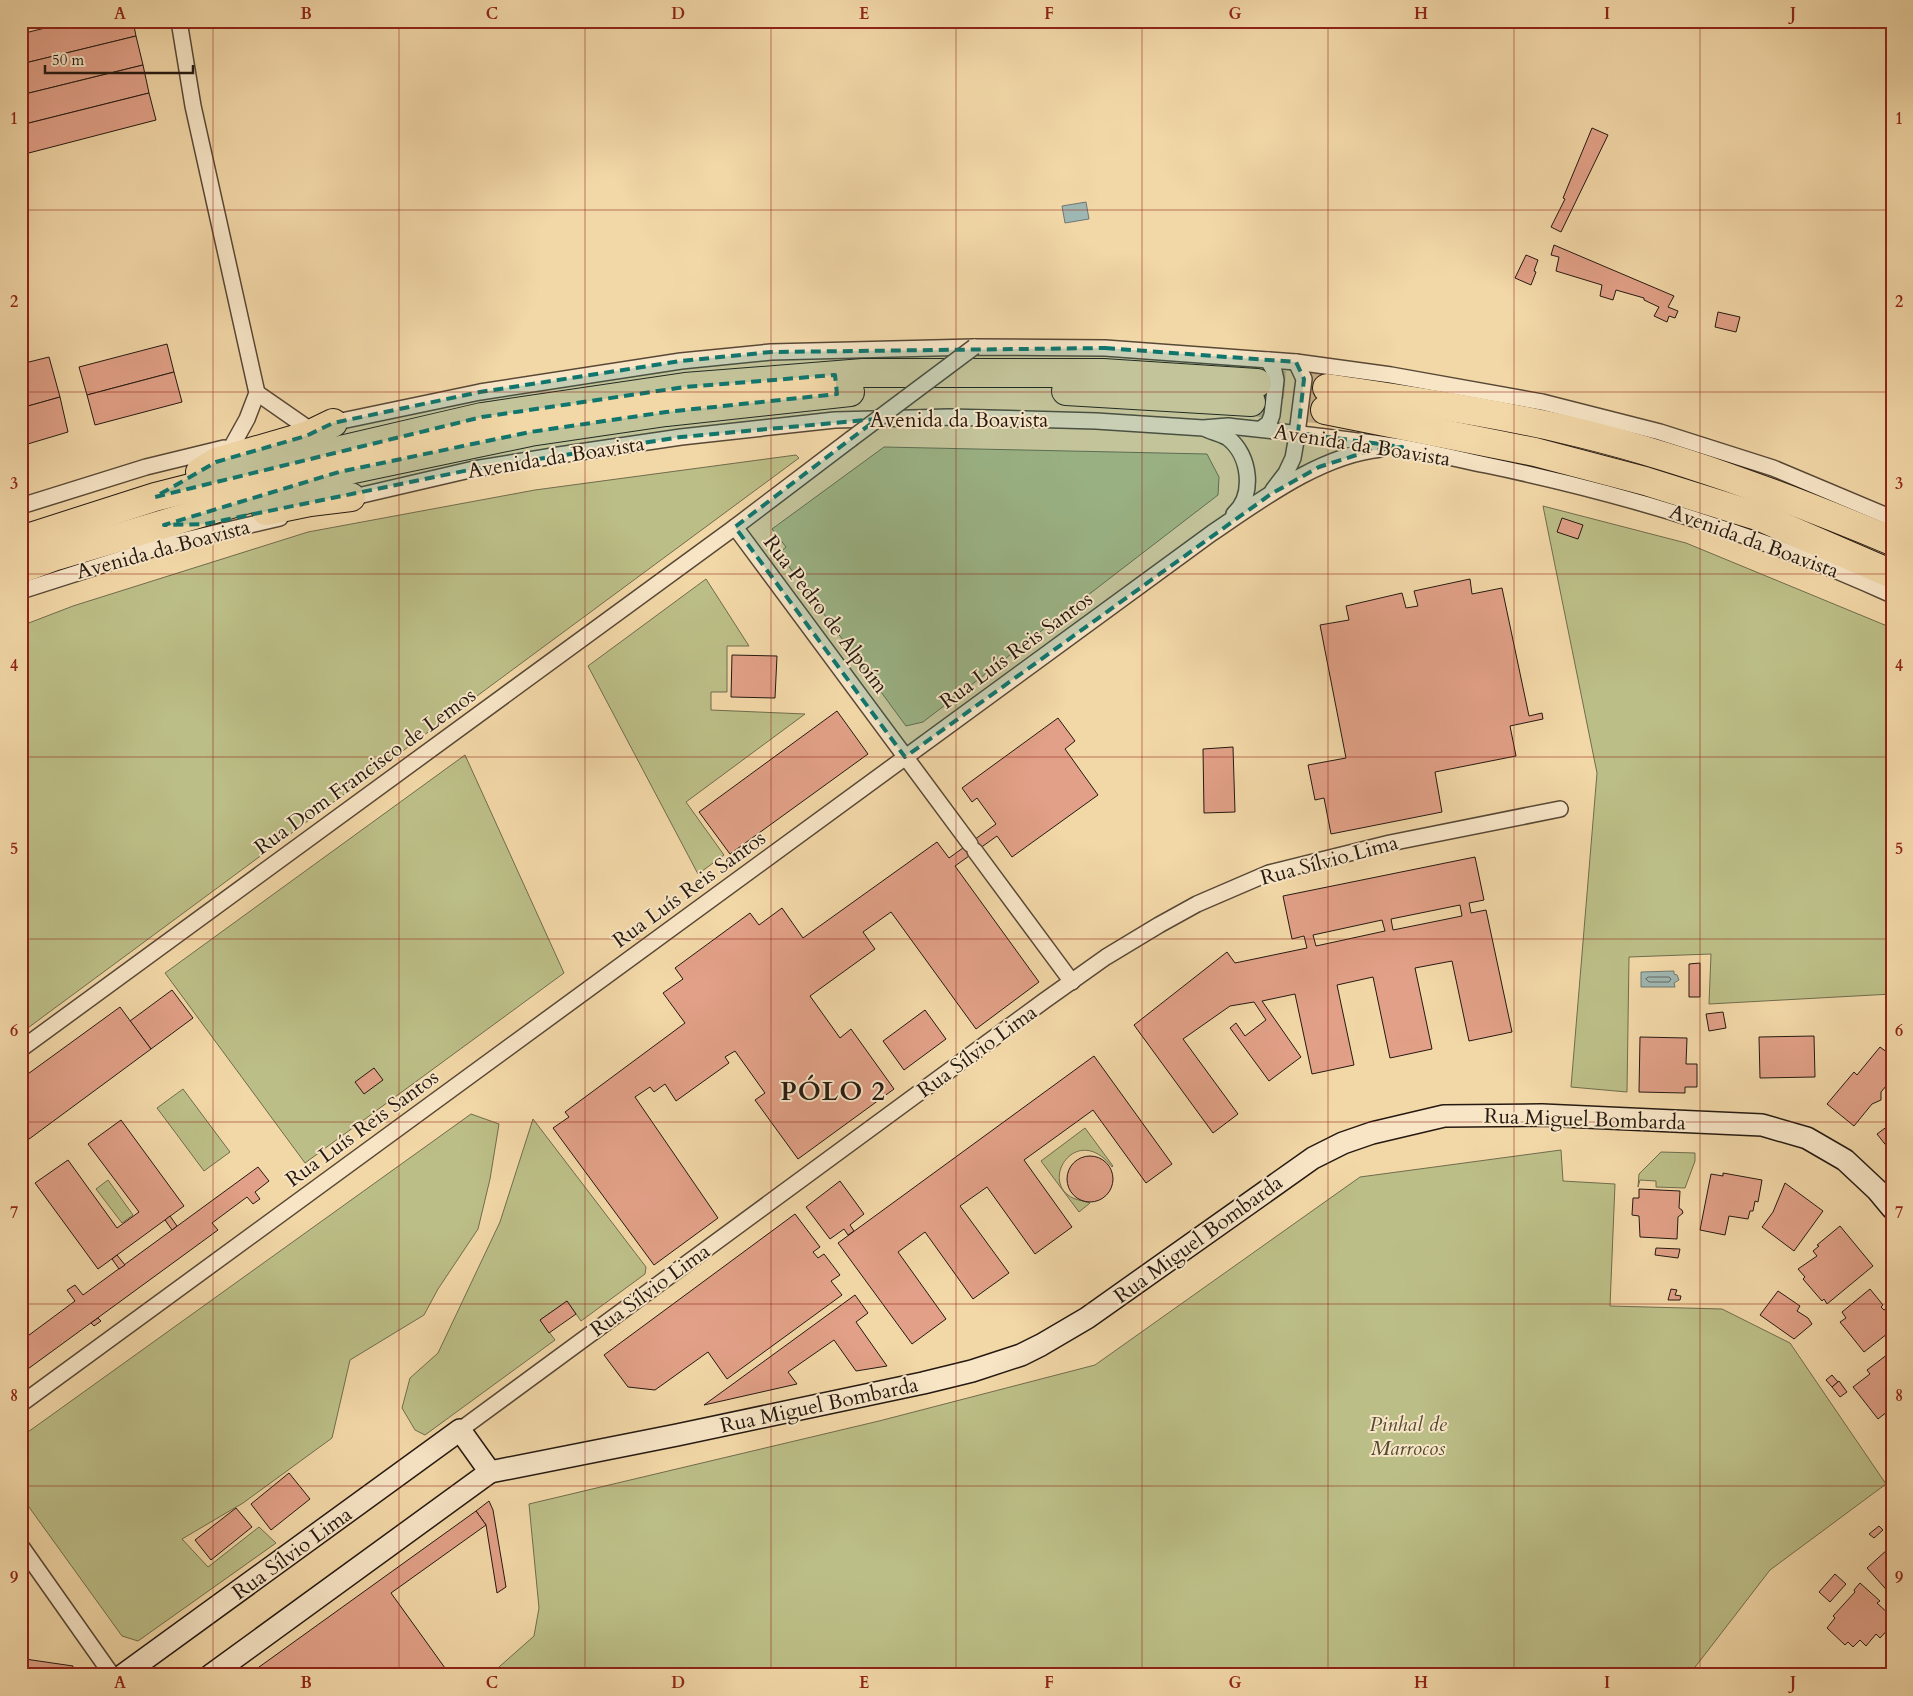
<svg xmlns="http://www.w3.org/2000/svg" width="1913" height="1696" font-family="Cardo,serif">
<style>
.green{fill:#bcbe87;stroke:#706c4c}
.water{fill:#9fb7b2;stroke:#6e7872}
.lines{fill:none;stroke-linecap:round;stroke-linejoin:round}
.shore{stroke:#626862;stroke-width:1}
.building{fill:#e1a087;stroke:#251911;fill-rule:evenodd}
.highway-tunnel{stroke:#c9b189;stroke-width:28;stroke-dasharray:28 14;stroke-linecap:butt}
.street-casing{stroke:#584836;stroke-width:18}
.secondary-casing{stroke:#251911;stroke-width:24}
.highway-casing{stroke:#251911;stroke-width:30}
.street{stroke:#f7e5c6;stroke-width:15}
.secondary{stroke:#f7e5c6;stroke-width:21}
.highway{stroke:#f2d7a7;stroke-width:28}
.street-bridge-casing{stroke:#584836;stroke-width:18;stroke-linecap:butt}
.street-bridge{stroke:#f7e5c6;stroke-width:15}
.marked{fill:#0f766e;fill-opacity:0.2;stroke:#0f766e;stroke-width:4;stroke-dasharray:10 6;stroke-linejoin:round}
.grid{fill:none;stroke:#8f2418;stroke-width:1;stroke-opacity:0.55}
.labels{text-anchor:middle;stroke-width:4;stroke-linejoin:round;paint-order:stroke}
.street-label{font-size:21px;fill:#251911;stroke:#f7e5c6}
.park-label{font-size:21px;font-style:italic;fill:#524b34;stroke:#f7e5c6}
.district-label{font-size:26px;font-weight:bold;letter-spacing:1px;fill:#251911;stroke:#f7e5c6}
.neatline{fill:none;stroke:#8f2418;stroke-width:2}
.grid-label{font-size:16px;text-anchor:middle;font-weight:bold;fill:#8f2418}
</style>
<rect width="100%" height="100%" fill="#f2d7a7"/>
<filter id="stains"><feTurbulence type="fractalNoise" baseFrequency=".004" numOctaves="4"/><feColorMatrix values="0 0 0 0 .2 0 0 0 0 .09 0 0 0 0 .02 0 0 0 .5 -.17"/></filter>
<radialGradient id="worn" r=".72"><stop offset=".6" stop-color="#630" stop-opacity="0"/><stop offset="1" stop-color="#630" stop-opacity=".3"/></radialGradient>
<g class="green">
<polygon points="884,447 1207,454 1219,477 1218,495 923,722 906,726 779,553 786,547 772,529"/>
<polygon points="796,455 799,458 21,1033 21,626 73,606 308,532 535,490"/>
<polygon points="1543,506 1686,543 1892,628 1892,994 1709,1004 1711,954 1629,957 1627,1092 1571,1087 1597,773"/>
<polygon points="706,579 749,646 727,646 727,692 711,692 711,710 805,714 686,802 724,855 698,874 588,666"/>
<polygon points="465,755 564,973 305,1163 165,973"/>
<polygon points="183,1089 230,1152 204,1171 157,1108"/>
<polygon points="471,1114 499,1124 490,1179 478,1229 438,1289 424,1315 350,1360 332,1438 243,1503 182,1539 208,1567 259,1527 276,1543 138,1641 122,1636 21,1496 21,1437"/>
<polygon points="533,1119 646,1267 645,1274 581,1321 567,1301 540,1320 555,1340 425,1435 415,1430 402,1408 410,1378 438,1353 500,1222"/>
<path d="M1085 1128 1113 1166 1112 1167C1079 1124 1042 1175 1068 1195 1074 1200 1084 1201 1090 1203L1079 1212 1041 1161Z"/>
<polygon points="1561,1150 1563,1181 1615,1184 1610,1306 1722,1309 1790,1343 1886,1484 1770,1570 1689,1675 490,1675 534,1636 539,1608 529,1504 879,1421 1095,1365 1360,1177"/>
<polygon points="1661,1152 1695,1153 1695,1161 1685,1188 1656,1187 1656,1181 1640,1180 1638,1187 1639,1174"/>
<polygon points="108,1180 133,1215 122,1223 96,1189"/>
</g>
<g class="water">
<polygon points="1086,202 1089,219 1065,223 1062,206"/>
<polygon points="1674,971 1674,974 1677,975 1679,980 1674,983 1675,987 1641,987 1641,972"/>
</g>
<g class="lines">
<polygon class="shore" points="1649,977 1669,977 1671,979 1669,982 1649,982 1646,979"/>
</g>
<g class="building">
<polygon points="73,21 133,21 136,36 21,64 21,34"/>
<polygon points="136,36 143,65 21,95 21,64"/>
<polygon points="143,65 149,93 21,125 21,95"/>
<polygon points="149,93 156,120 21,155 21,125"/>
<polygon points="1592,128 1608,135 1561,232 1551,227 1565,199 1563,198"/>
<polygon points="1554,245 1674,296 1668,307 1678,311 1675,318 1669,316 1667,322 1654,316 1659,307 1644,300 1644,298 1616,290 1613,300 1600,296 1602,285 1556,271 1559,257 1551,255"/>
<polygon points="1526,255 1538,260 1534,271 1536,272 1531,285 1515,278"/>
<polygon points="1718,312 1740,317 1736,332 1715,327"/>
<polygon points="167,344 174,372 87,395 79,367"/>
<polygon points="49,357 60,397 21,408 21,364"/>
<polygon points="174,372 182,402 95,425 87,395"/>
<polygon points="60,397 68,432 21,446 21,408"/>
<polygon points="1562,518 1583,525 1578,539 1557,532"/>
<polygon points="1470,579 1472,594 1502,588 1529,716 1542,713 1543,719 1510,726 1516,756 1435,772 1442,812 1331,834 1324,798 1315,800 1308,765 1346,758 1320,625 1349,620 1346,606 1402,593 1406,608 1418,606 1414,591"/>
<polygon points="732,655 777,656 775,698 731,697"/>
<polygon points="837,711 868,754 730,854 699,812"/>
<polygon points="1058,718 1075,741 1065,749 1098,795 1012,857 997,836 955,866 1039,982 976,1029 891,912 863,932 875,949 810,996 840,1038 851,1029 894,1089 798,1159 755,1100 765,1093 735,1051 725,1057 729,1063 676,1101 665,1084 654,1092 650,1087 635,1097 718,1218 654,1265 553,1128 569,1117 565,1112 685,1023 663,993 683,979 675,968 750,913 759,925 782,908 803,938 937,842 949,858 996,824 977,798 972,802 962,788"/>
<polygon points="1233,747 1235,812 1204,813 1203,749"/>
<path d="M1475 857 1484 900 1469 903 1471 913 1486 910 1512 1032 1469 1041 1452 961 1415 968 1432 1049 1390 1058 1373 977 1337 985 1354 1065 1312 1074 1295 994 1262 1001 1301 1057 1269 1081 1230 1028 1236 1023 1245 1036 1266 1020 1254 1002 1230 1006 1183 1039 1238 1114 1213 1133 1134 1025 1227 952 1235 963 1307 948 1304 936 1292 939 1283 896ZM1460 905 1462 916 1393 930 1391 919ZM1382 920 1385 931 1316 946 1313 935Z"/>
<polygon points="1700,963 1700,997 1689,997 1689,964"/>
<polygon points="172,990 193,1018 151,1049 130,1021"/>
<polygon points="120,1007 151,1049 21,1145 21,1079"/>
<polygon points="925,1010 946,1039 904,1070 883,1041"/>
<polygon points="1723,1012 1726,1028 1709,1031 1706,1014"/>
<polygon points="1814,1036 1815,1077 1760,1078 1759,1037"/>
<polygon points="1640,1037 1687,1038 1686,1064 1697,1064 1697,1087 1685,1087 1685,1093 1639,1092"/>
<polygon points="1880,1047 1892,1056 1892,1079 1881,1092 1881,1100 1872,1104 1854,1126 1827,1104 1854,1072 1857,1075"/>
<polygon points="1094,1056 1172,1164 1146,1183 1093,1110 1024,1160 1072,1227 1035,1254 987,1187 960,1206 1009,1273 973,1299 925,1232 898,1252 946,1319 912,1344 838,1243"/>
<polygon points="374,1068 383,1080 364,1094 355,1082"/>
<polygon points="121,1120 184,1206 98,1269 35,1183 68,1160 117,1228 139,1212 88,1144"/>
<polygon points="1892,1123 1892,1153 1877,1134"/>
<circle cx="1090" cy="1179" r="23"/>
<polygon points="258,1167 269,1181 255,1192 260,1199 253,1204 247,1197 212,1223 218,1230 21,1374 21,1341 75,1301 67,1290 75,1285 83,1295"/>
<polygon points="1723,1173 1762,1180 1758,1202 1755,1201 1753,1211 1750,1211 1748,1219 1729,1216 1725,1235 1700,1230 1711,1174 1723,1176"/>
<polygon points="840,1181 864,1214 850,1225 854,1231 848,1235 844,1229 830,1239 806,1207"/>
<polygon points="1785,1183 1823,1211 1794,1251 1762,1227 1773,1212"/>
<polygon points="1639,1189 1680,1191 1679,1208 1682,1210 1683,1213 1678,1217 1677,1239 1640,1237 1639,1216 1632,1215 1633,1198 1639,1198"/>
<polygon points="795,1214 820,1247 813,1252 818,1258 824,1254 840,1275 831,1281 842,1295 727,1379 708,1352 655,1390 628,1387 604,1355"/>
<polygon points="170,1216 177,1226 172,1230 165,1220"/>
<polygon points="1840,1226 1873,1266 1827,1304 1824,1299 1822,1301 1803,1279 1805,1277 1798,1269 1817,1256 1813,1251 1819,1246 1817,1245"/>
<polygon points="1656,1248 1680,1249 1678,1258 1655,1255"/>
<polygon points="117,1255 125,1265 119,1269 112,1259"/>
<polygon points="1671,1289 1677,1290 1675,1295 1681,1296 1680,1300 1668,1300"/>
<polygon points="1870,1289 1883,1305 1881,1307 1884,1310 1888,1307 1892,1312 1892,1330 1864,1352 1840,1322 1846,1318 1842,1312"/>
<polygon points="1778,1291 1800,1306 1797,1311 1808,1318 1812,1324 1794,1339 1760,1315"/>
<polygon points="855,1295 868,1313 856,1322 887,1366 856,1371 834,1340 788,1372 797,1384 704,1405"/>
<polygon points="567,1301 576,1314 549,1333 540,1320"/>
<polygon points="98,1318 101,1321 94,1326 91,1323"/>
<polygon points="1892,1351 1892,1408 1878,1419 1853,1387 1870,1374 1867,1370"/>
<polygon points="1832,1375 1838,1382 1832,1387 1826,1380"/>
<polygon points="1839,1381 1847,1392 1840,1397 1832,1387"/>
<polygon points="289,1473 310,1499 271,1530 251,1504"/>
<polygon points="489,1501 493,1510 506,1587 497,1593 486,1525 476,1511"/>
<polygon points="236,1508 252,1527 211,1560 195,1540"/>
<polygon points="476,1511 486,1525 391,1593 445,1668 436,1675 248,1675"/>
<polygon points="1879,1526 1883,1530 1874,1538 1869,1534"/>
<polygon points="1888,1549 1892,1549 1892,1596 1867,1568"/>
<polygon points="1835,1574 1846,1584 1830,1602 1819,1592"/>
<polygon points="1860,1583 1880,1601 1877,1603 1892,1617 1892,1625 1880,1638 1876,1634 1866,1646 1860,1640 1853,1647 1848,1642 1845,1645 1827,1628 1835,1618 1833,1616 1855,1592 1854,1590"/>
<polygon points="21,1651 26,1652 25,1659 73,1666 72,1675 21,1675"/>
</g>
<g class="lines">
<g class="highway-tunnel">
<polyline points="1257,383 1327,388"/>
<polyline points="1251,402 1325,410"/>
</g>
<g class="street-casing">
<g id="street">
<polyline points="179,21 193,106 257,393 247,419 232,446"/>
<polyline points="257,393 306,427"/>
<polyline points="327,424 480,392 681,361 771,352 974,347 1105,348 1296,362 1391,375 1542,402 1660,432 1773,468 1892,518"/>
<path d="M1206 429C1212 432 1222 434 1228 438 1250 455 1255 495 1234 514"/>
<polyline points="1261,429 1269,423 1272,415 1276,380 1274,371 1268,360"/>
<polyline points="1273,490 1286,473 1293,458 1296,441 1304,379 1296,362"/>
<path d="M345 499 474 469 559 455 681 437 835 420 949 417 1096 421 1203 428 1228 426C1285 432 1343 438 1400 447 1429 452 1457 459 1486 465 1626 494 1761 535 1892 595"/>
<polyline points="21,506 146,467 224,448"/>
<polyline points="735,527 970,844"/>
<polyline points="21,591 168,544 280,518"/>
<polyline points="975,851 1072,982"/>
<polyline points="21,1049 735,527 851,439"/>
<path d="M21 1404 1212 533C1261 500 1321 455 1381 449"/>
<polyline points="460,1430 1044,1001 1106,957 1159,925 1197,904 1269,873 1390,843 1560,809"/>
<polyline points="21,1546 112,1675"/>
</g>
</g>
<g class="secondary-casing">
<g id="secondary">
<polyline points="490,1472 677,1435 923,1383 972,1371 1021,1355 1041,1345 1087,1318 1313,1158 1343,1143 1372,1133 1444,1116 1542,1115 1762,1125 1807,1138 1845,1160 1877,1190 1892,1208"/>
<polyline points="123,1675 460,1430 490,1472 211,1675"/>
</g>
</g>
<g class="highway-casing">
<g id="highway">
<path d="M1327 388C1406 400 1485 411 1563 429 1676 455 1784 496 1892 541"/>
<polyline points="1066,391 1251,402"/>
<polyline points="1325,410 1535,452 1645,481 1760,517 1892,574"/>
<polyline points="200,472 216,462 306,436 333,423"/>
<polyline points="266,511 310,502 351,497"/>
<polyline points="21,540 155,497 336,451 482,417 685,387 863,373 1103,373 1257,383"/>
<polyline points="21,569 56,556 339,472 530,432 666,412 850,392"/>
</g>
</g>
<use href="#street" class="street"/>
<use href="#secondary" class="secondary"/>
<use href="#highway" class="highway"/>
<g class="street-bridge-casing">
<polyline id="street-bridge" points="851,439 974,347"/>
</g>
<use href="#street-bridge" class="street-bridge"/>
</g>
<path class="marked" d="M1105 348 1296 362 1304 379 1298 433 1402 447 1369 451 1319 467 1271 494 905 757 735 527 877 419 681 437 474 469 205 524 164 525 339 472 530 432 666 412 837 394 835 375 685 387 482 417 155 497 216 462 306 436 333 423 480 392 681 361 771 352Z"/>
<path class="grid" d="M213 21V1675M399 21V1675M585 21V1675M771 21V1675M956 21V1675M1142 21V1675M1328 21V1675M1514 21V1675M1700 21V1675M21 210H1892M21 392H1892M21 574H1892M21 757H1892M21 939H1892M21 1122H1892M21 1304H1892M21 1486H1892"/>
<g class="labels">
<g class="street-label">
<text x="959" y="427">Avenida da Boavista</text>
<text transform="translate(1362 445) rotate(9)" y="7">Avenida da Boavista</text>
<text transform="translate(556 457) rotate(-9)" y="7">Avenida da Boavista</text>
<text transform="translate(1754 541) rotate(20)" y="7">Avenida da Boavista</text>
<text transform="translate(163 549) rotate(-15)" y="7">Avenida da Boavista</text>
<text transform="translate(826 614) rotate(53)" y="7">Rua Pedro de Alpoím</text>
<text transform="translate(1016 650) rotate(-36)" y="7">Rua Luís Reis Santos</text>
<text transform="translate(365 771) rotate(-36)" y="7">Rua Dom Francisco de Lemos</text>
<text transform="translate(1329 860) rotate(-15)" y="7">Rua Sílvio Lima</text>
<text transform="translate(689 889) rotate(-36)" y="7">Rua Luís Reis Santos</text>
<text transform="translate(977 1051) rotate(-36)" y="7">Rua Sílvio Lima</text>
<text transform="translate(1585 1119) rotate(2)" y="7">Rua Miguel Bombarda</text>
<text transform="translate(362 1128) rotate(-36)" y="7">Rua Luís Reis Santos</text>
<text transform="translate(1198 1239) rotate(-36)" y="7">Rua Miguel Bombarda</text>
<text transform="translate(650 1290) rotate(-36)" y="7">Rua Sílvio Lima</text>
<text transform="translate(819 1405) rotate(-12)" y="7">Rua Miguel Bombarda</text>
<text transform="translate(292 1553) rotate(-36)" y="7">Rua Sílvio Lima</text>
</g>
<g class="park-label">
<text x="1408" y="1431">Pinhal de<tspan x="1408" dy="24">Marrocos</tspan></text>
</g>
<g class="district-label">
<text x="833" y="1100">PÓLO 2</text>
</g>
</g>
<rect width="1913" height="1696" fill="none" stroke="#f2d7a7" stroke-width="55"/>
<path d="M45 65v8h148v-8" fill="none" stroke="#251911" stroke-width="2.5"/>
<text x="52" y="65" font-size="15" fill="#251911" stroke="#f7e5c6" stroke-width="4" paint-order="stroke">50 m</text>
<rect x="28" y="28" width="1858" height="1640" class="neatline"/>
<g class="grid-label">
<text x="120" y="19">A</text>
<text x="306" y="19">B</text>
<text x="492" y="19">C</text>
<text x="678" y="19">D</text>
<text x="864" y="19">E</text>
<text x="1049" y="19">F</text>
<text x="1235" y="19">G</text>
<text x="1421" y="19">H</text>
<text x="1607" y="19">I</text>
<text x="1793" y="19">J</text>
<text x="14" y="124">1</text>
<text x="1899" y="124">1</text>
<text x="14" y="307">2</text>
<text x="1899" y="307">2</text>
<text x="14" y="489">3</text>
<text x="1899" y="489">3</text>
<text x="14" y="671">4</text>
<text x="1899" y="671">4</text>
<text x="14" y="854">5</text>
<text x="1899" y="854">5</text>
<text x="14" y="1036">6</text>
<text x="1899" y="1036">6</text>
<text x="14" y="1218">7</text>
<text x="1899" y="1218">7</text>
<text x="14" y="1401">8</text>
<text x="1899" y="1401">8</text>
<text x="14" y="1583">9</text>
<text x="1899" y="1583">9</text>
<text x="120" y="1688">A</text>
<text x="306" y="1688">B</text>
<text x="492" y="1688">C</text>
<text x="678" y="1688">D</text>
<text x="864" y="1688">E</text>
<text x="1049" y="1688">F</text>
<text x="1235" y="1688">G</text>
<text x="1421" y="1688">H</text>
<text x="1607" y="1688">I</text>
<text x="1793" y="1688">J</text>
</g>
<rect width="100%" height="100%" filter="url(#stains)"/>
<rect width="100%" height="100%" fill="url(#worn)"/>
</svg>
